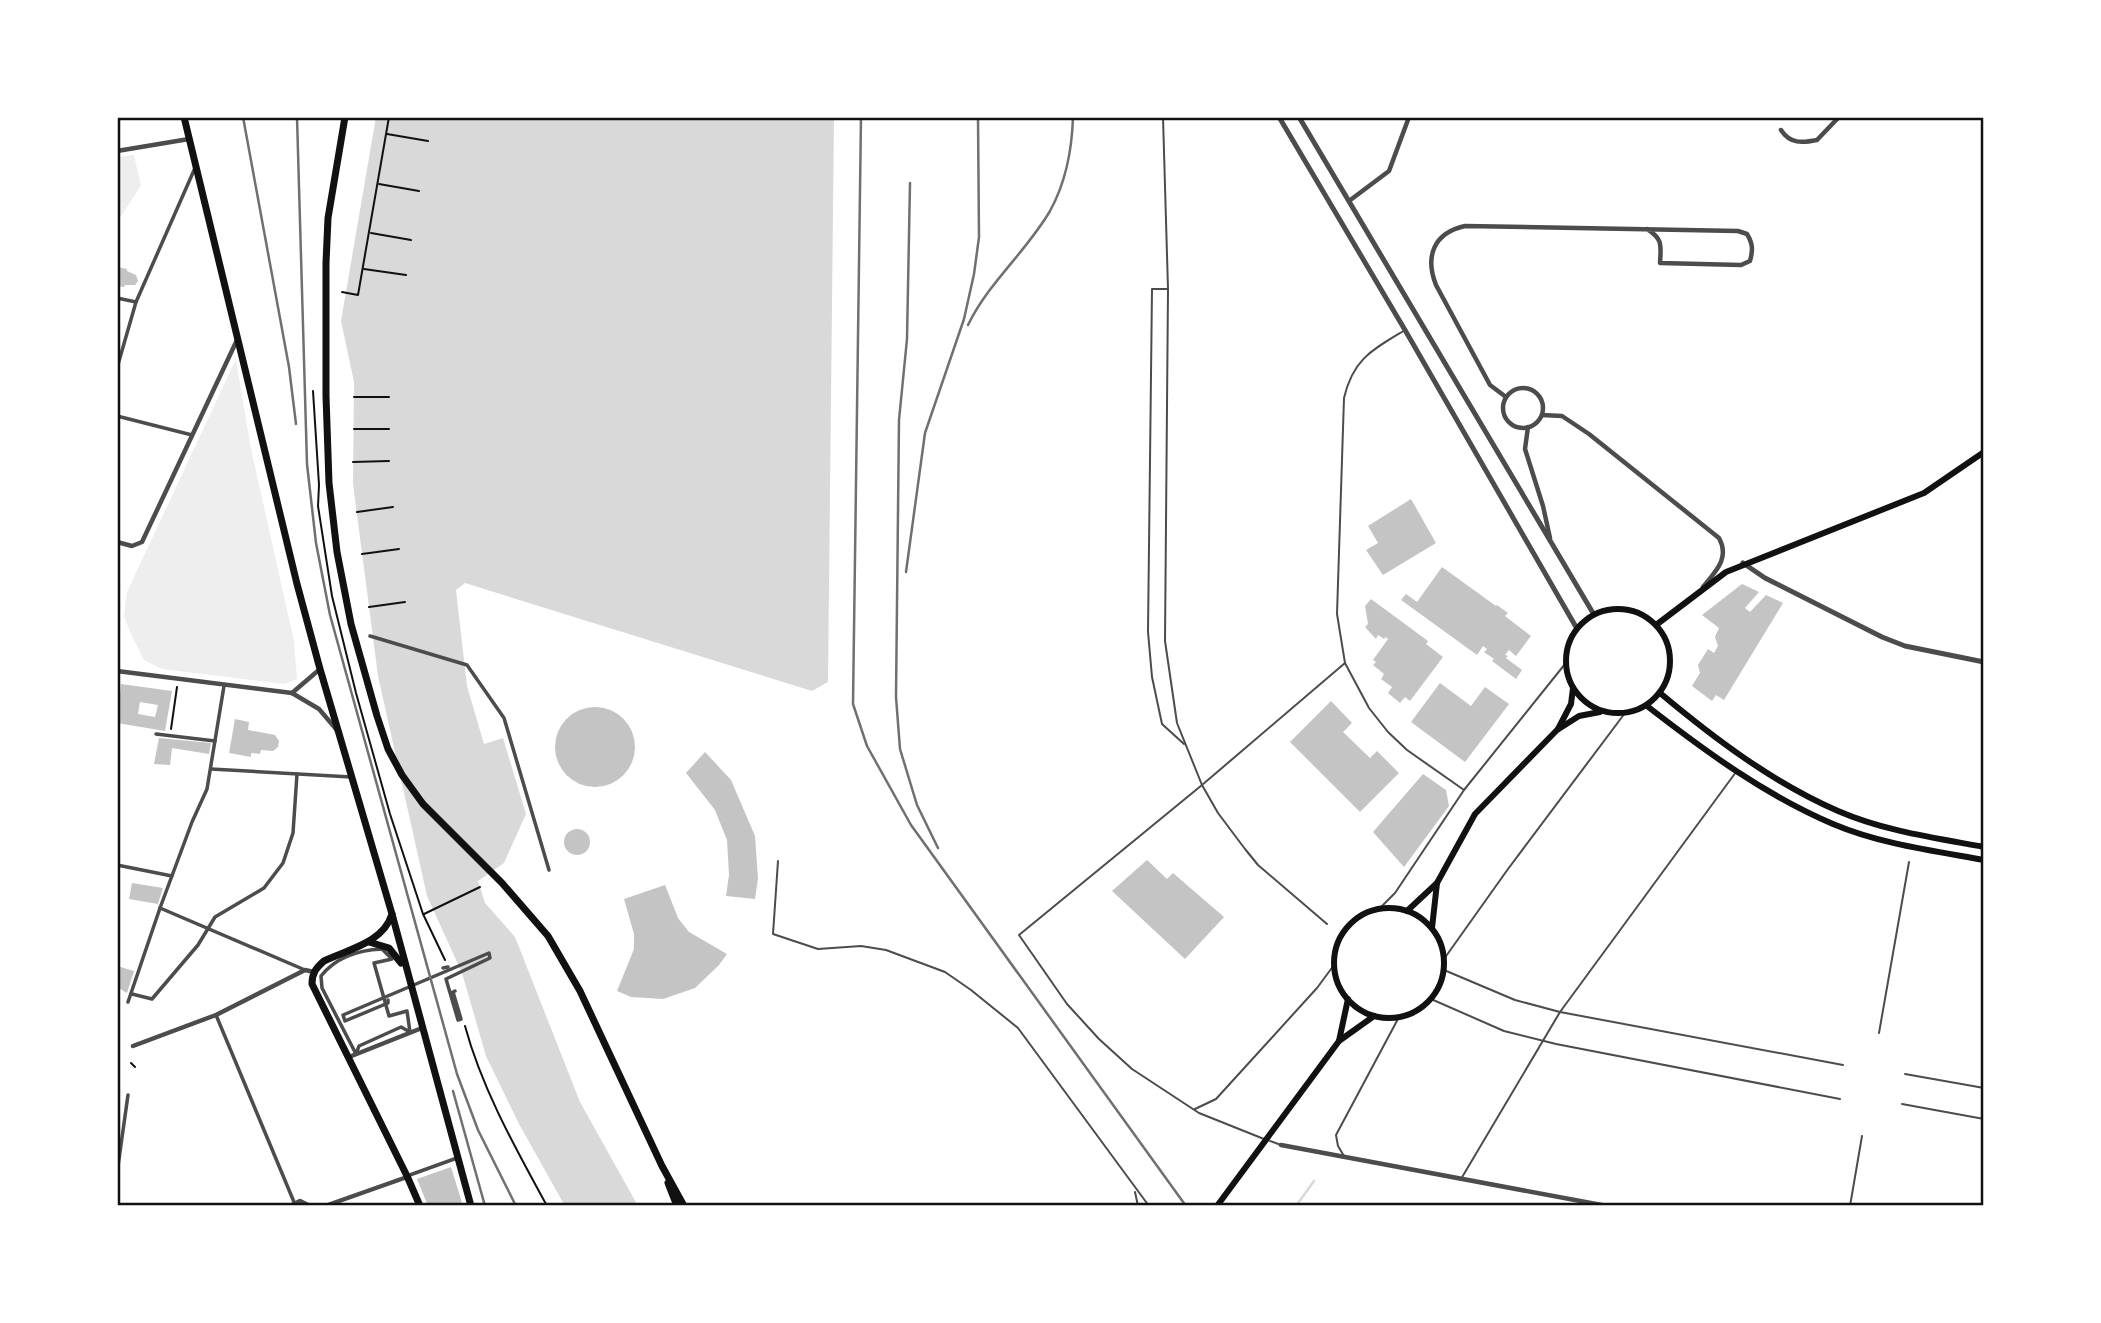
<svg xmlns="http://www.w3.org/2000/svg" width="2101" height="1323" font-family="'Alegreya Sans',sans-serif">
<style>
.green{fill:#eee}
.water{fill:#d9d9d9}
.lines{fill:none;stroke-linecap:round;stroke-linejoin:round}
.stream{stroke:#d9d9d9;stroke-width:2.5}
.building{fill:#c4c4c4;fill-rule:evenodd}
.path{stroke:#111;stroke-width:2}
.service{stroke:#4c4c4c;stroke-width:2}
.pedestrian{stroke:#4c4c4c;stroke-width:3.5}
.minor{stroke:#4c4c4c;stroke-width:4.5}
.tertiary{stroke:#4c4c4c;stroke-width:5}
.secondary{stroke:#111;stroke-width:6}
.primary{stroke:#111;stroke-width:7}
.trunk{stroke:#111;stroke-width:7}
.rail{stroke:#707070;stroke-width:2.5}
.neatline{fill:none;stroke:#111;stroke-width:2.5}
</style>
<rect width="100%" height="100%" fill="#fff"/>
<g class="green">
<polygon points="134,155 141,186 117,222 117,157"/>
<polygon points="236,359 251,449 294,641 297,679 284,684 162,669 144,660 130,632 124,616 127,592"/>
</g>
<polygon class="water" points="376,117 834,117 828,682 812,691 465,583 456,590 467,686 484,744 503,738 526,814 504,863 478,881 485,903 515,937 580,1102 638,1206 565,1206 519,1124 486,1056 462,973 427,896 378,676 353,484 354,382 341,321"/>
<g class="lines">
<polyline class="stream" points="1296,1206 1314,1181"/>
</g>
<g class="building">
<polygon points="117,267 127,269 127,271 136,275 138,281 135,285 125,285 124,287 117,286"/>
<polygon points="1411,499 1436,543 1383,575 1366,550 1378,543 1368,526"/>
<polygon points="1442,567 1496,606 1497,605 1508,613 1505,616 1531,636 1516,656 1509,650 1505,655 1508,656 1506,658 1522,670 1516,679 1492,661 1494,659 1484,652 1487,649 1483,646 1477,655 1401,600 1406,594 1417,602"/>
<polygon points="1742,584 1759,592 1745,608 1750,612 1766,595 1783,603 1724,700 1716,695 1712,701 1692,686 1700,673 1698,665 1708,649 1714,653 1718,646 1715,637 1719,628 1702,615"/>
<polygon points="1371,599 1428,641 1426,644 1443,657 1410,701 1405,697 1400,703 1388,693 1392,687 1381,679 1384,674 1373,665 1376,662 1373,660 1388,639 1386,637 1384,639 1378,635 1376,639 1365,627 1368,624 1365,606"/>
<polygon points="1440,683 1471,706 1485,687 1509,704 1465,762 1411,722"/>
<path d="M121 684 172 691 165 731 117 723ZM140 702 158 705 155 717 138 714Z"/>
<polygon points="1331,701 1352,723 1343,732 1370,758 1377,751 1399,773 1360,812 1290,742"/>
<circle cx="595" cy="747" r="40"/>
<polygon points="235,719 249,722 248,730 275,735 279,741 278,747 273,751 261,750 260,754 251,753 251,757 229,753"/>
<polygon points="159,738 211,743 209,754 172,748 170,765 154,764"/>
<polygon points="705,752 731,780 755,836 758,878 755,899 726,896 729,875 727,840 715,810 686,773"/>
<polygon points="1423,774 1446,790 1449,806 1404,867 1373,832"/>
<circle cx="577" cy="842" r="13"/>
<polygon points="1147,860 1167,879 1173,873 1224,917 1185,959 1112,891"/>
<polygon points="132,883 163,888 158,904 129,899"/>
<polygon points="665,885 678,918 689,932 727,954 719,965 695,988 663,999 631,997 617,991 634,949 634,934 624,899"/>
<polygon points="117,966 134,971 127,993 117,987"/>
<polygon points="451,1167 463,1206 428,1206 417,1179"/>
</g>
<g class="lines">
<g class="path">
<polyline points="387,134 428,141"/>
<polyline points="379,184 419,191"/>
<polyline points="371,233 411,240"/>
<polyline points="364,269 406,275"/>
<polyline points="342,292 358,295 389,117"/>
<polyline points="313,391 319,485 318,506 332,596 356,693 390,814 423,914 445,960"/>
<polyline points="354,397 389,397"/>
<polyline points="354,429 389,429"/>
<polyline points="353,462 389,461"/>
<polyline points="357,512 393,507"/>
<polyline points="362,554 399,549"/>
<polyline points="369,607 405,602"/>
<polyline points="171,729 177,687"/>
<polyline points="424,914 480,887"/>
<path d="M465 1026C482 1089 516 1149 547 1206"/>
<polyline points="131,1063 135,1067"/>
</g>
<g class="service">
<polyline points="1163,117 1168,289 1165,641 1177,723 1202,785 1218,813 1245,849 1258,865 1327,924"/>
<polyline points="1167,289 1152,289 1148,632 1152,677 1162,724 1184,744"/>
<path d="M1405 330C1372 350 1353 359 1344 398L1337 614 1345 663 1369 708 1388 732 1407 750 1464 790"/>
<polyline points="778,861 773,934 818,949 861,946 886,950 945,972 971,990 1018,1028 1149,1206"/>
<polyline points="1379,909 1395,893 1464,790 1565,664"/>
<polyline points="1444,959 1508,869 1625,713"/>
<polyline points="1444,970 1515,1000 1560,1012 1843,1065"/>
<polyline points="1431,999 1504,1031 1556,1044 1840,1099"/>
<polyline points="1879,1033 1909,862"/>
<polyline points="1905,1074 1984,1088"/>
<polyline points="1902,1104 1984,1119"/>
<polyline points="1195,1109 1216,1099 1317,988 1334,965"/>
<polyline points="1264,1139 1199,1113 1132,1069 1099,1039 1067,1004 1019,935 1202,785 1345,663"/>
<polyline points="1270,1141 1281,1145"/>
<polyline points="1344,1156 1338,1146 1336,1135 1399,1017"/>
<polyline points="1461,1179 1560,1012 1736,772"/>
<polyline points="1135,1192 1138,1206"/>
<polyline points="1850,1206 1862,1136"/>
</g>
<g class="pedestrian">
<polyline points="117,298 136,302"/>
<polyline points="117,368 136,302 195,168"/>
<polyline points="117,416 192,435"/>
<polyline points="370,636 467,665 504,718 549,870"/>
<polyline points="156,734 215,741"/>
<polyline points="211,769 351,777"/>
<polyline points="117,865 172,876"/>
<polyline points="160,908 305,970"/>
<path d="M382 949 392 959 374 963 389 1016 407 1011 410 1032 401 1027 359 1046 356 1054 322 988 321 976C336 957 359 950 382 949Z"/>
<polyline points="443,968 448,967"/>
<polyline points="132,994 152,999 198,945 215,917 264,888 283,863 293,833 297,774"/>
<polyline points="388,1000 388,1003 345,1021 343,1015 489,953 490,958 446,979 458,1020 461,1019 453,992 455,991"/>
<polyline points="128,1002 160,908 192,822 207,789 224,686"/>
<polyline points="216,1015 294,1202"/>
<polyline points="117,1173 128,1095"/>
<polyline points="407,1176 457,1158"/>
</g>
<g class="minor">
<path d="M1781 130C1790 144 1802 143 1817 140L1839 117"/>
<polyline points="117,151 189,139"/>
<polyline points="1349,201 1389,171 1409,117"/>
<circle cx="1523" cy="408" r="20"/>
<path d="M1506 397 1490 385 1436 285C1425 257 1433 233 1465 226L1738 231 1747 234C1753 244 1753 250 1750 261L1741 265 1660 263C1661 245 1663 239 1647 229"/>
<path d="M1542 415 1562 416 1589 434 1719 538C1730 558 1716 571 1703 587"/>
<polyline points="1528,427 1525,449 1543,506 1550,538"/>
<polyline points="117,542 132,546 142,542 237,340"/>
<polyline points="117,671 292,693 319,709 336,729"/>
<polyline points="292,693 320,669"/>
<polyline points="133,1046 216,1015 305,970 314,972"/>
<polyline points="349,1057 422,1028"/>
<polyline points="1281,1145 1607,1206"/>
<polyline points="290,1206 300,1201 310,1206"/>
<polyline points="325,1206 407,1177"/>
</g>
<g class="tertiary">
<polyline points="1279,117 1405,330 1576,627"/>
<polyline points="1299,117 1593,613"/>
<polyline points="1743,563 1765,578 1882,637 1905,646 1984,662"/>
</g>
<g class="secondary">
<circle cx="1618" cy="661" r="52"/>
<polyline points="1656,625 1726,572 1924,493 1984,452"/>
<path d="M1660 693C1715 739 1772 782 1838 811 1884 831 1935 838 1984 847"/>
<path d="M1647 706C1705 751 1765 795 1833 824 1880 844 1934 851 1984 860"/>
<polyline points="1558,729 1571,704 1573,688"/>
<circle cx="1389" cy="963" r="55"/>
<polyline points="1407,911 1437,883 1475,814 1557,730 1579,716 1600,712"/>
<polyline points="1432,928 1437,883"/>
<polyline points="1339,1041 1348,999"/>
<polyline points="1217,1206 1339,1041 1374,1016"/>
</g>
<g class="primary">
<polyline points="184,117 297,584 320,669 392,914 471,1206"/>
<path d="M392 914C383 943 349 949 324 961 316 968 312 973 312 984L407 1176 420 1206"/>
<polyline points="369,942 389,948 401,963"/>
</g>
<g class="trunk">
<polyline points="345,117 328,218 326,263 326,396 329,483 337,552 351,624 377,716 388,749 402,775 423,804 502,883 548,936 580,991 662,1166 684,1206"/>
<polyline points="668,1183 677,1206"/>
</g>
<g class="rail">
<polyline points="243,117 289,367 296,424"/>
<polyline points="297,117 307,464 316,543 330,615 457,1074 478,1130 516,1206"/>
<polyline points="861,117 853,704 867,746 911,825 1186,1206"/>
<polyline points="910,183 907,339 899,420 896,697 900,749 917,805 938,848"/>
<path d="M968 325C989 282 1026 252 1050 211 1066 182 1072 150 1073 117"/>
<polyline points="906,572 925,433 964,319 974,274 979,237 978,117"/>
<polyline points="453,1091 485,1206"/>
</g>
</g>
<rect width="2101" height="1323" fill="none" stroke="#ffffff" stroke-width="238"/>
<rect x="119" y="119" width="1863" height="1085" class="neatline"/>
</svg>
